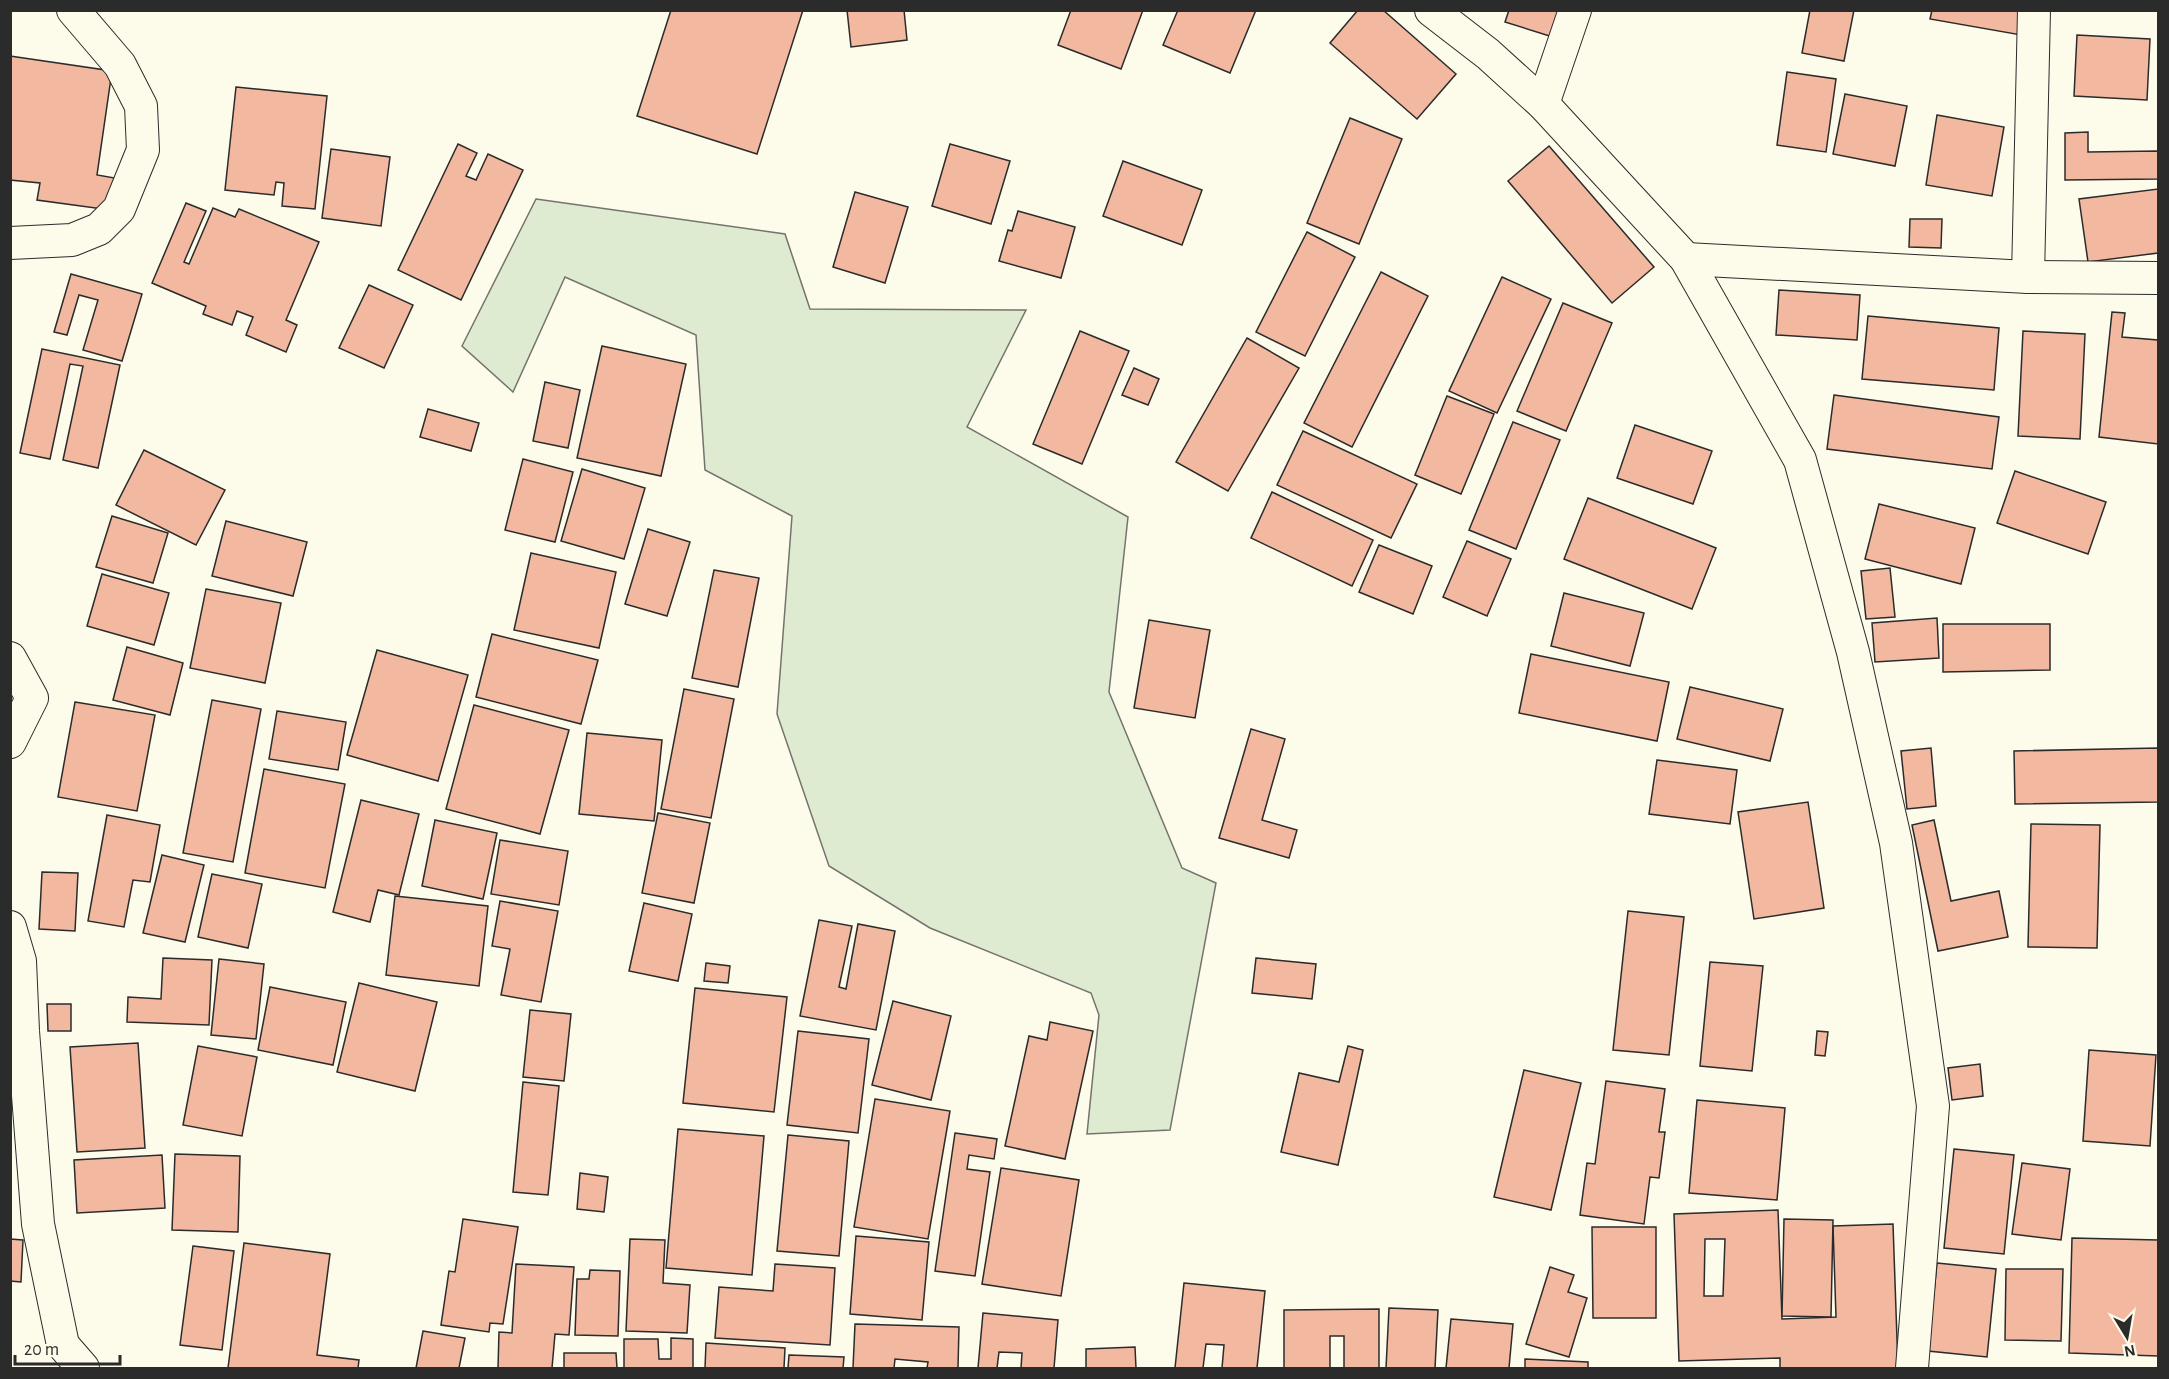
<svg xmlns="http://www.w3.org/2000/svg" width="2169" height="1379" font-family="'Alegreya Sans',sans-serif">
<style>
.green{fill:#deebd1;stroke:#74746e;stroke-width:1.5}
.building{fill:#f2b8a0;stroke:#2b2b2b;stroke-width:1.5;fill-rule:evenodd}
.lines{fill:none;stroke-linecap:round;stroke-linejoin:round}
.minor-casing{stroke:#2b2b2b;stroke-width:34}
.minor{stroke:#fdfbea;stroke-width:32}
</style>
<rect width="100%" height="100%" fill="#fdfbea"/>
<polygon class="green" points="536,199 785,234 810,309 1026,310 967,427 1128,517 1109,692 1182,868 1216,883 1170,1130 1087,1134 1099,1015 1091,993 930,928 829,866 777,714 792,516 705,470 696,335 565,277 513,392 462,346"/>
<g class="building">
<polygon points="671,10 803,10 757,154 637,116"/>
<polygon points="847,10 904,10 907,40 851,47"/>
<polygon points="1071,10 1143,10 1121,69 1058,45"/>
<polygon points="1178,10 1256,10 1230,73 1163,45"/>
<polygon points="1358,10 1383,10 1456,74 1417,119 1330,43"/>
<polygon points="1509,10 1565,10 1556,38 1505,22"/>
<polygon points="1810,10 1854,10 1844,61 1802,53"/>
<polygon points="1932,10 2025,10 2021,35 1930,19"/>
<polygon points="2077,35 2150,39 2147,100 2074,96"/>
<polygon points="10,56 112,71 97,175 115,178 110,210 37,200 40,183 10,180"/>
<polygon points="1787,72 1836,79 1826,152 1777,145"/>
<polygon points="236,87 327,96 315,209 282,206 284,183 276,182 274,195 225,190"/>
<polygon points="1845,94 1907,106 1895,166 1833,154"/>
<polygon points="1937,115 2004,127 1992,196 1926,185"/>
<polygon points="1350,118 1402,139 1359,244 1307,223"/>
<polygon points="2088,132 2088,152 2158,151 2158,179 2065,180 2065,133"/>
<polygon points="458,144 477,153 466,176 476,180 488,154 523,170 461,300 398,270"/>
<polygon points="950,144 1010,161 991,224 932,206"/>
<polygon points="1549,146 1654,267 1612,303 1508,181"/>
<polygon points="331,149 390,157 381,226 322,218"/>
<polygon points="1123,161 1202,190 1182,245 1103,216"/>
<polygon points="2158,189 2158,253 2088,262 2079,199"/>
<polygon points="855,192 908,207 885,283 833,267"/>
<polygon points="186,203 206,211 184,262 189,264 213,208 235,217 239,209 319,242 286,320 297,325 286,352 246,335 253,317 237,311 232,325 203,314 206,306 152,283"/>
<polygon points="1018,211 1075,227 1061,278 999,261 1008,230 1012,231"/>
<polygon points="1910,219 1942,219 1941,248 1909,247"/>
<polygon points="1307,232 1355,257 1305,356 1256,332"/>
<polygon points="1381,272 1428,296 1352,447 1304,423"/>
<polygon points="71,274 142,294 122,361 83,350 98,300 79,295 67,335 54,332"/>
<polygon points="1502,277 1551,299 1497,413 1449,391"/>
<polygon points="369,285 413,305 384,368 339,348"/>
<polygon points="1779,290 1860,295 1857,340 1776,335"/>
<polygon points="1563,303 1612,323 1566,431 1517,411"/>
<polygon points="2112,312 2125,313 2122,337 2158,340 2158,444 2099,437"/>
<polygon points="1868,316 1999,328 1994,390 1862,379"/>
<polygon points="1080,331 1129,351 1082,464 1033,444"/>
<polygon points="2023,331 2085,334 2080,439 2018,436"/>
<polygon points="1247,338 1299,368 1228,491 1176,462"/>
<polygon points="602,346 686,364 661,476 577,458"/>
<polygon points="42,349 120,365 98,468 63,460 83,366 70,364 50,459 20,453"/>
<polygon points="1134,368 1159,379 1148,405 1122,395"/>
<polygon points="545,382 580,390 568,448 533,441"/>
<polygon points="1834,395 1999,417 1992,469 1827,449"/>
<polygon points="1447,396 1494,414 1461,494 1415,475"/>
<polygon points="428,409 479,423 471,451 420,437"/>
<polygon points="1513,422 1560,440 1516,549 1469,530"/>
<polygon points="1635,425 1712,451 1693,504 1617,478"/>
<polygon points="1303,431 1417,484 1391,538 1277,485"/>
<polygon points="144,450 225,490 196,545 116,505"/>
<polygon points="523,459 573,472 555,542 505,530"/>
<polygon points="582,469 645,488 624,559 561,541"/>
<polygon points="2015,471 2106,502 2088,554 1997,523"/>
<polygon points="1272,492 1373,540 1352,586 1251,538"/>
<polygon points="1588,498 1716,548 1692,609 1564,559"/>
<polygon points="1879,504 1975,528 1961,584 1865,559"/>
<polygon points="112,516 168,533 153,583 96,567"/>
<polygon points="226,521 307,542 293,596 212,576"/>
<polygon points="648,529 690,542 667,616 625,604"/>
<polygon points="1467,541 1511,559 1487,616 1443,597"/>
<polygon points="1379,545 1432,566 1413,614 1359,592"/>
<polygon points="531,553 616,572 599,648 514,630"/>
<polygon points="1890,568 1895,617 1866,619 1861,571"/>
<polygon points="714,570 759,578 738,687 692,678"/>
<polygon points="102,574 169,593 154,645 87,626"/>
<polygon points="206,589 281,603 265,683 190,668"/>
<polygon points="1564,593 1644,613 1630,666 1551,646"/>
<polygon points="1937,618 1939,658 1875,662 1872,623"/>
<polygon points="1149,620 1210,630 1195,718 1134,708"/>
<polygon points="1943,624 2050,624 2050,670 1943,672"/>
<polygon points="492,634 598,660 581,724 476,697"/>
<polygon points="127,647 183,663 170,715 113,700"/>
<polygon points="377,650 468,675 438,781 347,755"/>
<polygon points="1531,654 1669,682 1657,741 1519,713"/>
<polygon points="1690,687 1783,709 1770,761 1677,739"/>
<polygon points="684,689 734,699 711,818 661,809"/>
<polygon points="212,700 261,709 233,862 183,853"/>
<polygon points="75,702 155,715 137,811 58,797"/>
<polygon points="474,705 569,730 540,834 446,809"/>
<polygon points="277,711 346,722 338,770 269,759"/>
<polygon points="1251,729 1285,739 1262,820 1297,830 1289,858 1219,838"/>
<polygon points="587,733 662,740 654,821 579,814"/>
<polygon points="1931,748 1936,806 1907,809 1901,751"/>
<polygon points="2158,748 2158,802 2015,804 2014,751"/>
<polygon points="1657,760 1737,770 1730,824 1649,814"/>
<polygon points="264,769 345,784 325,888 245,873"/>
<polygon points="361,800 419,814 399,895 378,890 370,922 333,912"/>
<polygon points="1808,802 1824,908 1754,919 1738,812"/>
<polygon points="658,813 710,823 694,903 642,893"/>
<polygon points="107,815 160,825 150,882 133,880 124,927 88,921"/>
<polygon points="435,820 497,833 483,899 422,886"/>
<polygon points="1934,820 1951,901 1999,891 2008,937 1938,951 1912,825"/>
<polygon points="2031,824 2100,825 2097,948 2028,947"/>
<polygon points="500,840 568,851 559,905 491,894"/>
<polygon points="162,855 204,865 185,942 143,933"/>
<polygon points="42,872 78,873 75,931 39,929"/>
<polygon points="212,874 262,884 248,948 198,937"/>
<polygon points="395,896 488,906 479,986 386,975"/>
<polygon points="500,901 558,911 541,1002 501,995 510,949 492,946"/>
<polygon points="644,903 692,914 678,981 629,971"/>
<polygon points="1628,911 1684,917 1669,1055 1613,1050"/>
<polygon points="819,920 852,926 839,987 846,989 858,924 895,931 876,1030 800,1016"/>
<polygon points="163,958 212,960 209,1025 127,1022 128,997 161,999"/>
<polygon points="1256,958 1316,964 1312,999 1252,993"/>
<polygon points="219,959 264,964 256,1039 211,1035"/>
<polygon points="1710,962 1763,966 1752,1071 1700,1066"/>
<polygon points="706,963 730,966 728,983 704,981"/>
<polygon points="359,983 437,1002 415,1091 337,1072"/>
<polygon points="270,987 346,1002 333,1065 258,1050"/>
<polygon points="695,988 787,997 774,1112 683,1103"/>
<polygon points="893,1001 951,1016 931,1100 872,1085"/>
<polygon points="47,1004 71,1004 71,1031 48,1031"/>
<polygon points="530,1010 571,1014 564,1081 523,1077"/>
<polygon points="1050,1022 1093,1031 1065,1159 1005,1146 1029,1036 1047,1040"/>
<polygon points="798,1031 869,1039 858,1133 787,1125"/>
<polygon points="1817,1031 1828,1032 1825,1056 1815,1055"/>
<polygon points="138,1043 145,1148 77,1152 70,1047"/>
<polygon points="198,1046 257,1057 242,1136 183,1125"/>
<polygon points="1348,1046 1363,1050 1338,1165 1281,1152 1299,1073 1339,1082"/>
<polygon points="2089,1050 2156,1055 2150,1146 2083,1141"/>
<polygon points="1980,1064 1983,1096 1952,1100 1948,1068"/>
<polygon points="1524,1070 1581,1083 1551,1210 1494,1197"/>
<polygon points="1606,1081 1665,1089 1659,1132 1665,1132 1659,1178 1650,1177 1644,1224 1580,1215 1587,1163 1595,1164"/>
<polygon points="523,1082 559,1086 548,1195 513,1192"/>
<polygon points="875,1099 950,1111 928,1239 854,1227"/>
<polygon points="1697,1100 1785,1108 1777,1200 1689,1193"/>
<polygon points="678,1129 764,1136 752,1275 666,1268"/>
<polygon points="955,1133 997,1139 994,1159 969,1155 967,1169 990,1172 975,1276 935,1271"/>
<polygon points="788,1135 849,1141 839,1256 777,1251"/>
<polygon points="1954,1149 2014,1155 2004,1254 1944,1248"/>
<polygon points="175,1154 240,1156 238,1232 172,1230"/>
<polygon points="162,1155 165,1208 77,1213 74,1160"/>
<polygon points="2022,1163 2070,1169 2061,1240 2012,1234"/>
<polygon points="1001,1168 1079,1180 1061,1296 982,1284"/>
<polygon points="580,1173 608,1177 604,1212 577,1209"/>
<path d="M1778 1210 1782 1319 1836 1317 1833 1226 1893 1224 1898 1368H1780V1358L1679 1361 1674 1214ZM1705 1239H1725L1723 1296H1704Z"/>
<polygon points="463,1219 518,1227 503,1324 490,1323 489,1332 441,1325 449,1271 455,1272"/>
<polygon points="1784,1219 1833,1220 1831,1317 1782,1316"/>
<polygon points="1592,1227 1656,1227 1656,1318 1593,1318"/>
<polygon points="856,1236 929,1242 922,1320 850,1314"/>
<polygon points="2072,1238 2158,1240 2158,1356 2069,1353"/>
<polygon points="10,1239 23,1240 21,1282 10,1281"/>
<polygon points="630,1239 665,1240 663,1283 690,1285 687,1333 626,1331"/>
<polygon points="244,1243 330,1254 317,1355 359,1360 358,1368 228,1368"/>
<polygon points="193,1246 234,1251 222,1350 180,1345"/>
<polygon points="1937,1263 1996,1269 1987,1357 1928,1351"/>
<polygon points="516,1264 574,1267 569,1335 555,1334 552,1368 498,1368 499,1332 512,1333"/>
<polygon points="775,1264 835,1268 830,1345 715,1338 719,1287 773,1291"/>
<polygon points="1550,1267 1574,1275 1568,1292 1587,1298 1569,1357 1526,1344"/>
<polygon points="2006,1269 2063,1269 2061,1341 2005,1340"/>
<polygon points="590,1270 620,1271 618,1336 575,1335 577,1279 589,1279"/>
<polygon points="1184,1283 1265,1291 1257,1368 1222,1368 1224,1345 1206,1344 1203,1368 1175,1368"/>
<polygon points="1389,1308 1438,1310 1435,1368 1386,1368"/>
<polygon points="1379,1309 1379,1368 1344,1368 1344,1336 1330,1336 1330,1368 1284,1368 1284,1310"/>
<polygon points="983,1313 1058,1320 1054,1368 1021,1368 1022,1353 999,1352 997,1368 978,1368"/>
<polygon points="1451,1319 1513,1324 1509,1368 1446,1368"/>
<polygon points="855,1324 959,1327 958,1368 927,1368 928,1362 895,1359 894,1368 853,1368"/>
<polygon points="423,1331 465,1338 459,1368 416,1368"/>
<polygon points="671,1338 693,1339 693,1368 624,1368 624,1339 658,1339 659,1359 671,1359"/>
<polygon points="706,1343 785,1348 784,1368 705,1368"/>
<polygon points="1135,1347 1136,1368 1086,1368 1086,1349"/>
<polygon points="564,1353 616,1353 617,1368 564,1368"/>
<polygon points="789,1355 844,1357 843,1368 788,1368"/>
<polygon points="1525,1359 1588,1362 1588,1368 1525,1368"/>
</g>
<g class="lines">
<g class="minor-casing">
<g id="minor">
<polyline points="1431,10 1488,54 1543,104 1686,259 1800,460 1853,652 1896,843 1933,1106 1912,1368"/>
<polyline points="1543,104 1575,10"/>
<polyline points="10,243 72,240 99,229 119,209 143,150 141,106 120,65 73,10"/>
<polyline points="1686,259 2028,277 2158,278"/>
<polyline points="2028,277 2034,10"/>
<polyline points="10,658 32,698 10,742"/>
<polyline points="10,927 20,961 23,1031 38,1224 63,1345 83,1368"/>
</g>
</g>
<use href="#minor" class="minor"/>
</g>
<rect width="2169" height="1379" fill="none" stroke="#2b2b2b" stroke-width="24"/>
<g transform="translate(2127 1337) rotate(169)" stroke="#fdfbea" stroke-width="4.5" paint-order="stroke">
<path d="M0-4.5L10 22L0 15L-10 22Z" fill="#2b2b2b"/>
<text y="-9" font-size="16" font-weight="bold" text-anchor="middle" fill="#2b2b2b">N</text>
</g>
<path d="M15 1355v9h105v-9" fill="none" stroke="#2b2b2b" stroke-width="3"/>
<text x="24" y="1355" font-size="18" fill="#2b2b2b" stroke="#fdfbea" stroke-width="4.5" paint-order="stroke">20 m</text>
</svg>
